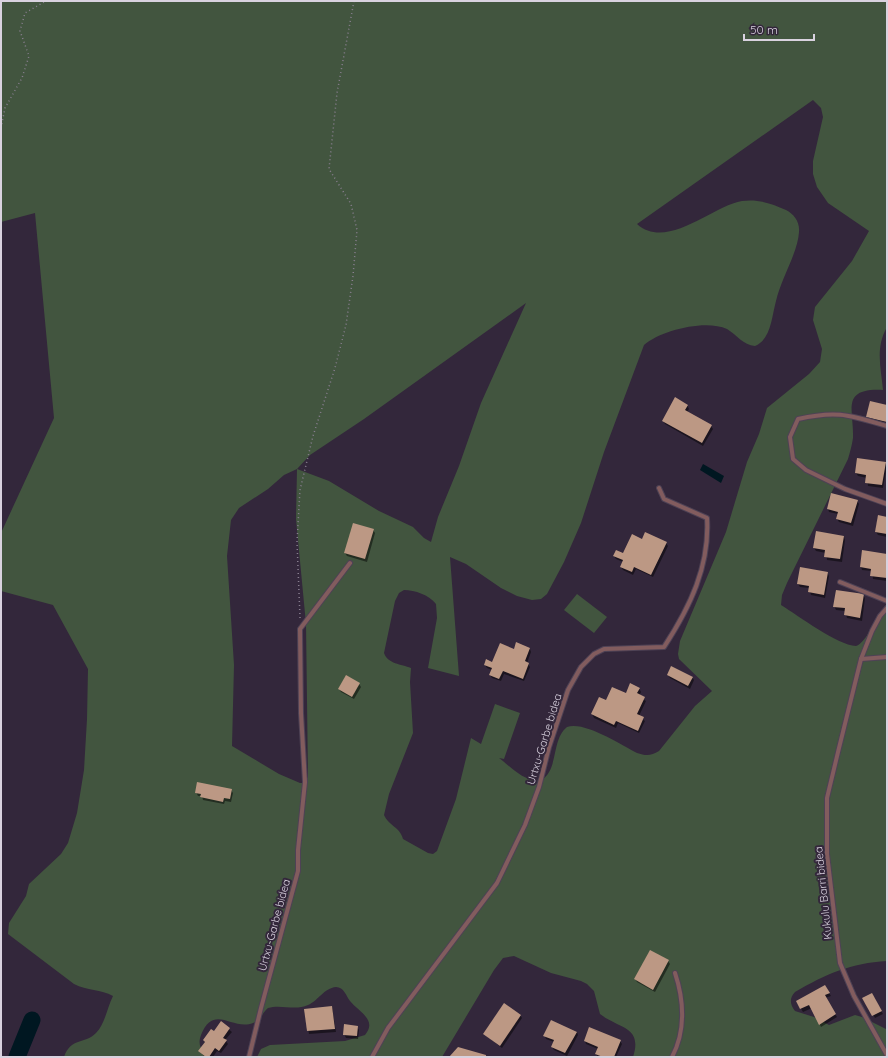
<svg xmlns="http://www.w3.org/2000/svg" width="888" height="1058" font-family="Quicksand,sans-serif">
<style>
.green{fill:#42553f;fill-rule:evenodd}
.water{fill:#001721}
.shadow{fill:#0007}
.lines{fill:none;stroke-linecap:round;stroke-linejoin:round}
.river{stroke:#001721;stroke-width:17}
.building{fill:#bc9884}
.lane-casing{stroke:#4e4255;stroke-width:6}
.path{stroke:#897f90;stroke-width:1.5;stroke-dasharray:1 3;stroke-linecap:butt}
.lane{stroke:#825c5e;stroke-width:4}
.labels{text-anchor:middle;stroke-width:4;stroke-linejoin:round;paint-order:stroke}
.street-label{font-size:11px;fill:#d9d2df;stroke:#33273b}
</style>
<rect width="100%" height="100%" fill="#33273b"/>
<g class="green">
<path d="M1 1H887V327C875 348 881 368 883 390 840 388 854 410 853 438 852 445 850 452 848 459L787 583 782 595 781 605C799 616 837 645 856 646 867 643 877 614 887 604V961C851 963 826 974 795 992 789 998 790 1005 795 1011L814 1017 829 1025 855 1015 862 1017 886 1029 887 1057H633C643 1026 619 1029 600 1014L594 991 587 984 581 981 551 973 514 956 503 958 494 970 442 1057H257L261 1049 270 1045 345 1041 365 1035C378 1020 358 1011 350 1001 346 996 344 987 336 987 324 988 318 1001 308 1005 295 1011 281 1004 268 1008 263 1012 260 1021 253 1023 232 1031 214 1003 201 1035 197 1046 202 1050 209 1057H64C71 1037 84 1045 96 1033 105 1024 107 1008 113 996 101 989 87 991 74 984L8 934 9 923 26 896 29 884 61 854 68 843 77 813 84 770 87 719 88 669 53 605 1 591V533L54 418 35 213 1 222ZM813 100 821 108 823 117 813 161V174L817 187 828 203 869 231 852 261 815 307 813 320 822 349 820 362 809 374 767 408 759 434 747 462 726 532 680 641 678 654 679 659 712 691 695 706 659 751C651 756 646 756 637 753 621 745 585 721 567 727 551 740 559 768 542 780 526 784 511 767 499 758L504 759 520 713 495 704 481 744 471 738 456 799 437 851 433 854 428 853 403 839C400 827 389 826 384 815L389 794 413 733 410 682 411 668C401 664 388 664 384 653L395 601 399 593 404 590C415 590 429 595 436 604L437 618 428 668 459 676 450 557 466 564 501 588 517 596 532 600 541 599 547 594 564 562 581 523 604 452 644 345C661 330 706 319 727 329 737 335 743 345 755 346 771 340 772 315 776 301 781 279 798 252 799 232 800 222 794 214 786 210 771 203 758 199 742 201 712 206 667 251 637 224ZM526 303 481 403 459 466 438 517 431 542 424 538 413 527 379 511 329 481 297 469 310 455 364 419ZM297 469 296 519 306 624 308 777 303 783H300L279 774 232 746 234 665 227 556 231 520 239 508 268 489 284 475Z"/>
<polygon points="577,594 607,617 594,633 564,610"/>
</g>
<polygon class="water" points="703,464 724,476 721,483 700,470"/>
<g class="shadow">
<polygon points="687,405 689,409 687,412 711,426 713,429 703,446 665,424 663,421"/>
<polygon points="887,406 887,424 869,420 867,417"/>
<polygon points="885,463 887,466 883,488 868,486 867,478 858,476 856,473"/>
<polygon points="857,501 859,504 853,526 839,522 837,519 838,514 829,512 828,509"/>
<polygon points="887,518 887,537 878,535 876,532"/>
<polygon points="373,530 375,533 367,562 347,556 345,553"/>
<polygon points="844,537 845,540 842,562 827,560 826,553 816,551 814,548"/>
<polygon points="666,543 668,546 653,577 636,569 633,575 623,570 621,567 623,562 616,559 614,556 623,555"/>
<polygon points="887,555 887,581 873,579 872,571 862,570 861,567"/>
<polygon points="827,572 829,576 825,598 811,595 809,588 800,587 798,584"/>
<polygon points="863,595 865,598 862,621 847,618 845,611 836,610 834,606"/>
<polygon points="530,649 531,652 527,663 530,667 524,681 504,674 501,681 492,678 490,675 492,670 487,668 485,665 493,663 514,650"/>
<polygon points="668,675 692,677 694,680 690,689 670,678"/>
<polygon points="359,684 361,687 354,699 341,692 339,689"/>
<polygon points="639,688 641,692 639,696 646,701 639,716 645,721 639,733 618,723 616,728 594,718 592,714 607,702"/>
<polygon points="231,790 233,793 231,802 225,801 224,804 203,800 202,796 198,796 196,792"/>
<polygon points="668,961 670,964 655,992 637,982 635,979"/>
<polygon points="825,987 831,996 825,998 837,1017 821,1027 812,1008 803,1012 797,1002"/>
<polygon points="871,994 883,1014 875,1018 864,998"/>
<polygon points="332,1007 336,1032 309,1034 305,1010"/>
<polygon points="520,1015 522,1018 502,1048 484,1034"/>
<polygon points="221,1023 232,1032 225,1040 228,1044 221,1053 217,1051 213,1057 205,1057 199,1051 205,1043 204,1040 214,1033"/>
<polygon points="357,1027 359,1030 358,1039 346,1038 344,1034"/>
<polygon points="577,1032 578,1035 567,1056 554,1050 552,1047 554,1042 546,1039 545,1036"/>
<polygon points="585,1041 620,1041 622,1044 616,1057 598,1057 596,1054 598,1049 586,1044"/>
</g>
<g class="lines">
<polyline class="river" points="17,1057 32,1020"/>
</g>
<g class="building">
<polygon points="675,397 688,405 685,410 712,425 702,443 662,421"/>
<polygon points="870,401 887,405 887,422 866,417"/>
<polygon points="857,458 886,462 882,485 865,483 866,475 855,473"/>
<polygon points="831,493 858,500 851,523 836,519 838,512 827,509"/>
<polygon points="878,515 887,517 887,534 875,532"/>
<polygon points="353,523 374,529 365,559 344,553"/>
<polygon points="816,531 844,536 840,559 824,557 825,550 813,548"/>
<polygon points="645,532 667,542 651,575 634,567 632,572 620,567 623,560 613,556 616,550 623,553 632,534 642,539"/>
<polygon points="862,550 887,554 887,578 870,576 871,569 860,567"/>
<polygon points="800,567 828,572 824,595 808,592 809,586 797,584"/>
<polygon points="836,590 864,594 860,618 844,615 845,608 833,607"/>
<polygon points="516,642 530,648 525,661 529,663 523,679 503,671 499,679 489,675 492,668 484,665 486,659 492,662 500,643 514,649"/>
<polygon points="671,666 693,677 688,686 667,675"/>
<polygon points="346,675 360,683 352,697 338,689"/>
<polygon points="630,683 640,688 637,693 645,697 637,714 644,717 638,731 616,721 614,725 591,714 599,697 606,700 612,687 626,693"/>
<polygon points="197,782 232,789 230,799 224,798 223,802 200,797 201,794 195,793"/>
<polygon points="650,950 669,960 653,990 634,979"/>
<polygon points="825,985 830,993 825,995 836,1014 819,1025 809,1005 800,1009 796,1001"/>
<polygon points="872,993 882,1011 872,1016 862,998"/>
<polygon points="504,1003 521,1015 500,1046 483,1034"/>
<polygon points="332,1006 335,1029 307,1031 304,1009"/>
<polygon points="551,1020 577,1032 565,1053 551,1047 554,1040 543,1036"/>
<polygon points="221,1021 230,1028 223,1038 227,1040 219,1051 215,1048 209,1057 206,1057 198,1051 205,1042 203,1040 211,1029 214,1031"/>
<polygon points="344,1024 358,1026 357,1036 343,1035"/>
<polygon points="589,1027 621,1040 614,1057 603,1057 595,1054 598,1047 584,1041"/>
<polygon points="458,1047 486,1055 486,1057 449,1057"/>
</g>
<g class="lines">
<g class="lane-casing">
<g id="lane">
<path d="M887 426C849 415 837 410 798 419L790 437 793 459 806 470 845 489 887 504"/>
<polyline points="840,582 887,601"/>
<polyline points="887,608 880,616 872,631 861,659 839,748 827,798 827,854 840,963 854,996 887,1055"/>
<polyline points="861,659 887,657"/>
<polyline points="249,1057 261,1008 298,871 298,850 305,782 301,713 300,629 350,563"/>
<path d="M372 1057 388 1028 497 883 525 825 539 787 549 747 568 690 581 667 594 654 604 649 664 647C690 607 710 566 707 518L664 499 659 488"/>
<path d="M672 1057C686 1031 684 1000 675 973"/>
</g>
</g>
<g class="path">
<polyline points="1,128 5,108 22,78 29,56 20,31 25,13 46,1"/>
<polyline points="300,618 297,542 300,490 313,436 335,368 346,325 353,276 357,230 351,204 329,169 337,93 354,1"/>
</g>
<use href="#lane" class="lane"/>
</g>
<g class="labels">
<g class="street-label">
<text transform="translate(544 739) rotate(-73)" y="4">Urtxu-Garbe bidea</text>
<text transform="translate(823 893) rotate(-96)" y="4">Kukulu Barri bidea</text>
<text transform="translate(274 925) rotate(-75)" y="4">Urtxu-Garbe bidea</text>
</g>
</g>
<rect width="888" height="1058" fill="none" stroke="#d9d2df" stroke-width="4"/>
<path d="M744 34v6h70v-6" fill="none" stroke="#d9d2df" stroke-width="2"/>
<text x="750" y="34" font-size="12" fill="#d9d2df" stroke="#33273b" stroke-width="3" paint-order="stroke">50 m</text>
</svg>
